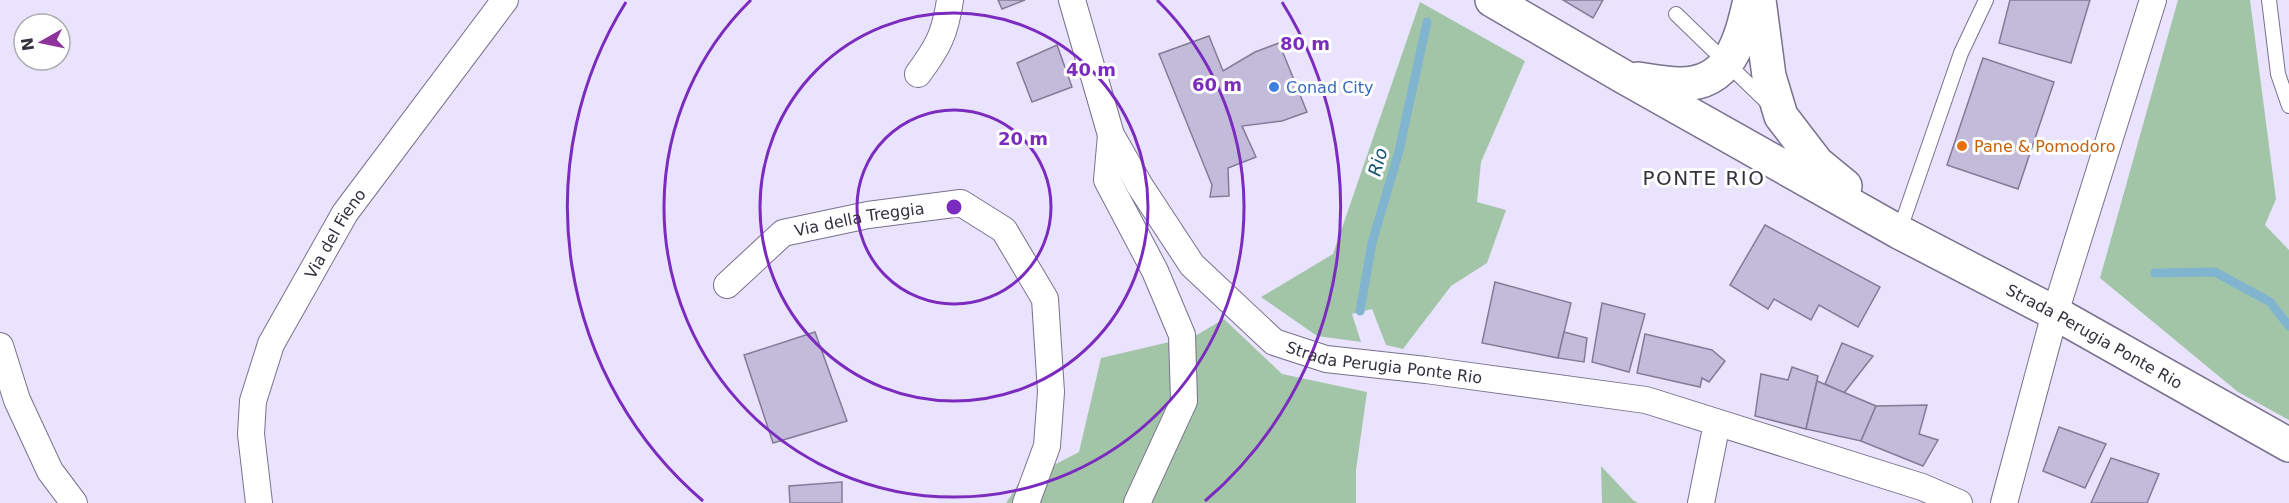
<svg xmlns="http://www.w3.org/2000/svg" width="2289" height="503" font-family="'DejaVu Sans',sans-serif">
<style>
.green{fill:#a3c5a7}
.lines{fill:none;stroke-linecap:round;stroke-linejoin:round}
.stream{stroke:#81b5cf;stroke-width:9}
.building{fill:#c3bbda;stroke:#837b98;stroke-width:1.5}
.service-casing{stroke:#79718d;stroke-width:16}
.minor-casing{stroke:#79718d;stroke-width:28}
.secondary-casing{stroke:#79718d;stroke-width:36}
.service{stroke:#fff;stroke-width:14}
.minor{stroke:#fff;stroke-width:26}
.secondary{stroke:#fff;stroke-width:33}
.ring{fill:none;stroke:#7b2cbf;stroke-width:3}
.shop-dot{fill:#3f7fe0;stroke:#fff;stroke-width:2}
.food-dot{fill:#e8710a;stroke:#fff;stroke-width:2}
.labels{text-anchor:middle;stroke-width:6;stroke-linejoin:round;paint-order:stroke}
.shop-label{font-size:16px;fill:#366cbe;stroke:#fff;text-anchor:start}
.food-label{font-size:16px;fill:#c56008;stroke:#fff;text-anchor:start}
.street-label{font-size:16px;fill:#34313d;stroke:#fff}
.water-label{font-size:18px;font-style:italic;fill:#135570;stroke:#fff}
.quarter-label{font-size:20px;letter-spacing:1.5px;fill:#34313d;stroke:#fff}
.centre{fill:#7b2cbf;stroke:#fff;stroke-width:3}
.ring-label{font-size:18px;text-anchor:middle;font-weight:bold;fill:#7b2cbf;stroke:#fff;stroke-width:6;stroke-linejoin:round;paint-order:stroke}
</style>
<rect width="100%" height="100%" fill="#eae3fd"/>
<g class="green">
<polygon points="2178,0 2250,0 2276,199 2265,225 2289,250 2289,420 2238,392 2100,278"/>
<polygon points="1420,2 1525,61 1481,162 1477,202 1506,210 1487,263 1451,286 1403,349 1386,345 1372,309 1352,314 1361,342 1317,336 1261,297 1333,254"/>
<polygon points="1224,319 1282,374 1367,392 1356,470 1356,503 1006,503 1019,483 1079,452 1101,358 1195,336"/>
<polygon points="1601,466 1633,500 1638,503 1602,503"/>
</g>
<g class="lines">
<g class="stream">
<polyline points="2155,273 2215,272 2270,302 2289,326"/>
<polyline points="1360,311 1372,243 1399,151 1427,22"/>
</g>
</g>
<g class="building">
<polygon points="998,0 1025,0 1002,9"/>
<polygon points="1563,0 1603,0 1593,18"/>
<polygon points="2010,0 2090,0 2071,63 1999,43"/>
<polygon points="1209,36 1223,71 1255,52 1279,43 1307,112 1282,121 1242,126 1256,157 1228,168 1229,196 1210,197 1212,185 1159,54"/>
<polygon points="1057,45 1072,87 1032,102 1017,63"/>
<polygon points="1983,58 2054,82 2018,189 1947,165"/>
<polygon points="1765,225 1880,287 1858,327 1819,305 1811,320 1774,299 1768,309 1730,285"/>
<polygon points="1495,282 1571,303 1558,358 1482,343"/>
<polygon points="1602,303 1645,314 1629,372 1592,362"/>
<polygon points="815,332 847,421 773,443 744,355"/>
<polygon points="1564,332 1587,338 1584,362 1558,358"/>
<polygon points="1645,334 1712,350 1725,361 1709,382 1702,378 1700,387 1637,373"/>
<polygon points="1842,343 1873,356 1844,393 1825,384"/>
<polygon points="1792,367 1818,376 1806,429 1755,416 1761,374 1788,380"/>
<polygon points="1817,381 1876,406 1861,441 1806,429"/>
<polygon points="1927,405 1919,434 1938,440 1923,466 1861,441 1876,406"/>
<polygon points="2059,427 2106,444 2085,488 2043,471"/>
<polygon points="2111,458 2159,474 2147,503 2091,503"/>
<polygon points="842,482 842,503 790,503 789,486"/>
</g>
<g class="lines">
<g class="service-casing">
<g id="service">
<polyline points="2269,0 2278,74 2289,106"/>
<polyline points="1676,14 1769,104"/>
<polyline points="1899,232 1961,53 1986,0"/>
</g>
</g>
<g class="minor-casing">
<g id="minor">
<path id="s1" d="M1072 0 1111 135 1140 186 1192 265 1274 342 1326 359 1426 370 1646 400 1922 487 1959 503"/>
<path d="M918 74C938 47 945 34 950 0"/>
<polyline points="1111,135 1107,180 1155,271 1182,335 1184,401 1137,503"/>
<path id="s2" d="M727 285 783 233 868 215 961 203 1004 230 1045 299 1051 392 1047 446 1026 503"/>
<polyline points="0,346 17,400 50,471 74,503"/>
<path id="s3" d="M259 503 251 434 253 401 271 344 345 213 505 0"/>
<polyline points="1701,503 1717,423"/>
<polyline points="2004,503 2055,313 2153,0"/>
</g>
</g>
<g class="secondary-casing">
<g id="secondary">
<path id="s4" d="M1492 0 1624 77 1899 232 2055 313 2289 445"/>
<polyline points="1759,0 1769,76 1781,116 1817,163 1845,186"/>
<path d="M1638 79C1651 81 1666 84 1679 84 1730 85 1741 40 1750 0"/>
</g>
</g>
<use href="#service" class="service"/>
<use href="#minor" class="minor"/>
<use href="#secondary" class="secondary"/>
</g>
<g class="ring">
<circle cx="954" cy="207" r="97"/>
<circle cx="954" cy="207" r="194"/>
<path d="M1157 0A290 290 0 1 1 751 0"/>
<path d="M703 501A387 387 0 0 1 626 2M1282 2A387 387 0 0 1 1205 501"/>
</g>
<circle class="shop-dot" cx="1274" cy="87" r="6"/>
<circle class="food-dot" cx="1962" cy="146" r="6"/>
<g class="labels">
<g class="shop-label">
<text x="1286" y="93">Conad City</text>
</g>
<g class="food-label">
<text x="1974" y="152">Pane &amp; Pomodoro</text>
</g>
<g class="street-label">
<text dy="6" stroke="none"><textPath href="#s2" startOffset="154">Via della Treggia</textPath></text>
<text dy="6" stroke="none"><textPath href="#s3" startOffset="290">Via del Fieno</textPath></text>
<text dy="6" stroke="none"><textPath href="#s4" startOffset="690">Strada Perugia Ponte Rio</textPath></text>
<text dy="6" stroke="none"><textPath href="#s1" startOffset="519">Strada Perugia Ponte Rio</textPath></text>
</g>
<g class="water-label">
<text transform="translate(1378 162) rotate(-75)" y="6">Rio</text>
</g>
<g class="quarter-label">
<text x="1704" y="185">PONTE RIO</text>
</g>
</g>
<circle cx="954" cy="207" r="9" class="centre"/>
<g class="ring-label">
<text x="1305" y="50">80 m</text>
<text x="1091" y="76">40 m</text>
<text x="1217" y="91">60 m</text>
<text x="1023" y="145">20 m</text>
</g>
<g transform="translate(42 42) rotate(261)"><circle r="28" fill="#ffffff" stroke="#aeadb1" stroke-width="1.5"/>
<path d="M0-4.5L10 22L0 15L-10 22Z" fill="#8e329c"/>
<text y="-9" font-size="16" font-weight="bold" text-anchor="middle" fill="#34313d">N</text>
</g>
</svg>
